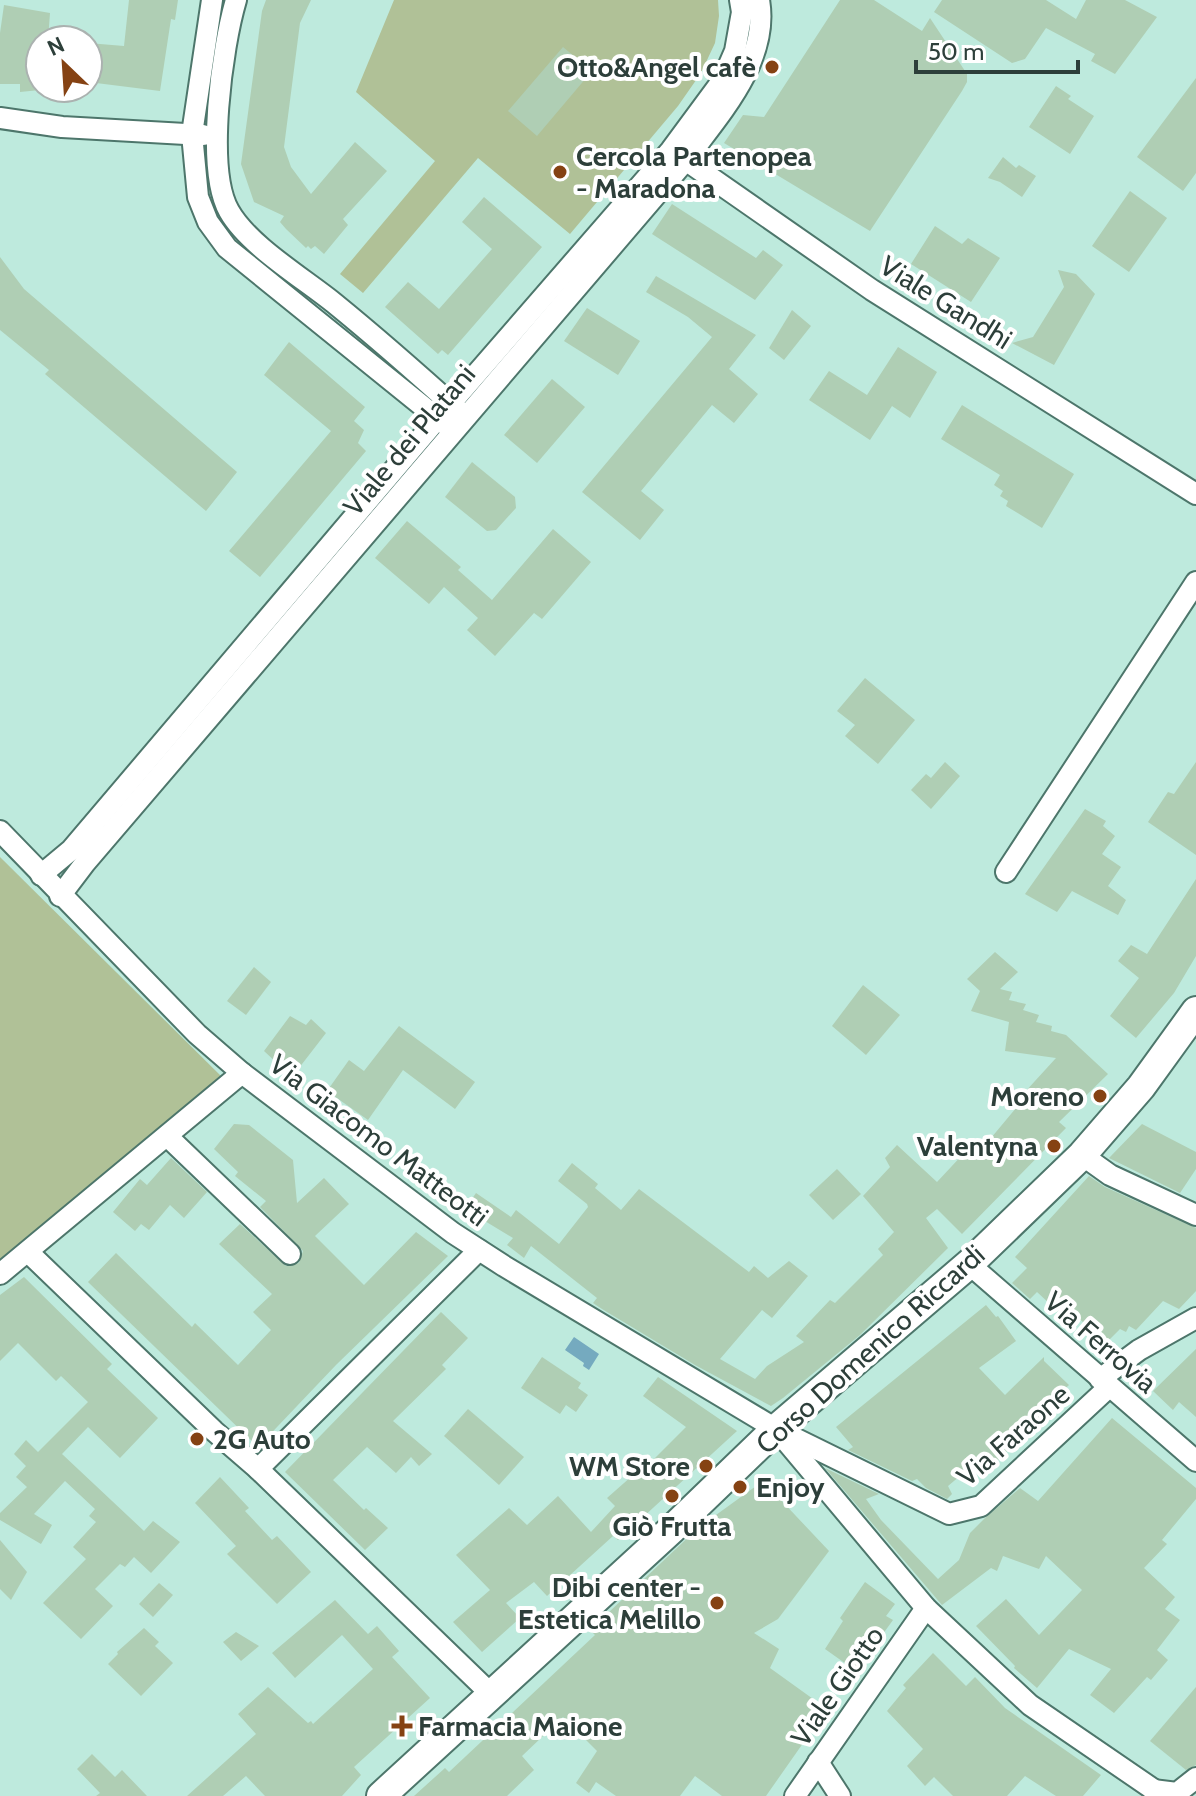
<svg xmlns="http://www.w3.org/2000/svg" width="1196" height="1796" font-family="Cabin,sans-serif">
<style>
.green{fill:#b0c197}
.water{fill:#75aabf}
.building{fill:#afceb4}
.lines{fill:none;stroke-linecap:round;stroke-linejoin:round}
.minor-casing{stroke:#4d766b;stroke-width:24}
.secondary-casing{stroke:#4d766b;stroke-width:32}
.minor{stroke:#fff;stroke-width:20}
.secondary{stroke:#fff;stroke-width:28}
.poi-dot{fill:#854213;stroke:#fff;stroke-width:3}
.labels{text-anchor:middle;stroke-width:8;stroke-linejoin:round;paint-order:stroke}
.poi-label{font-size:28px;font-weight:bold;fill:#2d3f3a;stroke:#fff;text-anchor:end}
.street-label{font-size:28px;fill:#2d3f3a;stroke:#fff}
</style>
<rect width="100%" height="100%" fill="#beeadd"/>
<g class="green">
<polygon points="394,0 718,0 719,16 715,43 701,73 678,106 570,234 478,158 363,293 340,274 435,161 356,92"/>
<polygon points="0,857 224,1079 0,1259"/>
</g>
<polygon class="water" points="574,1337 599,1354 589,1370 583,1366 584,1363 565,1350"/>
<g class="building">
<polygon points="129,0 178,0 175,20 171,19 160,91 88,82 88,43 124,46"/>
<polygon points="266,0 311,0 300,23 284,147 291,167 311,194 355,142 387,171 343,219 348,225 324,254 315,246 311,249 308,246 306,248 286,229 280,222 284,216 254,202 241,164 262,11"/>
<polygon points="840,0 874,0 922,31 930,18 967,74 967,82 962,91 870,231 724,143 743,115 764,117"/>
<polygon points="942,0 1046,0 1076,19 1086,0 1125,0 1157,17 1115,74 1091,61 1095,54 1046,28 1025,59 1012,63 934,12"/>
<polygon points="4,5 50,13 48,40 40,40 40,90 20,92 20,84 0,84 0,33"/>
<polygon points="563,47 592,71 537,136 508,111"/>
<polygon points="1196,78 1196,173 1183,191 1137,157"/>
<polygon points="1056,86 1071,96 1068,99 1094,116 1070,154 1029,127"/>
<polygon points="1003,157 1016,168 1019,165 1036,176 1022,197 1000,182 988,178"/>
<polygon points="1130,191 1167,218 1129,272 1092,246"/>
<polygon points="484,197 542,247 448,355 442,350 438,354 385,307 408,282 439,309 492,249 462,222"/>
<polygon points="672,204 756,258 763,250 783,265 755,300 652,234"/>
<polygon points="935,226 962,244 968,238 1000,258 971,302 911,264"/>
<polygon points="0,257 24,289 237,472 206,511 45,374 49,370 0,330"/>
<polygon points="1058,270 1076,274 1095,294 1054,365 1012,343 1033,337 1064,287"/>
<polygon points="656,276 756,335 729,369 758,394 734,423 712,405 641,491 664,510 640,540 582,492 712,337 688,317 646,292"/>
<polygon points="587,308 640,341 618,375 564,341"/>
<polygon points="792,310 811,326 784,360 769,348"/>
<polygon points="289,342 365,407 354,421 364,430 358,443 366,451 260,577 229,551 331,431 264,375"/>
<polygon points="898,347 937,372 910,418 892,406 870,440 809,400 829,371 867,395"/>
<polygon points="552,379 585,407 537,463 504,435"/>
<polygon points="962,405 1074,474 1042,528 1006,506 1008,501 1000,496 1003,491 994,485 1000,475 941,439"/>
<polygon points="472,462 515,497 516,508 496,530 487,531 445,497"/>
<polygon points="407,521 461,567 458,570 492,600 553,529 591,562 542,619 534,613 495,656 467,630 478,618 444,587 429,604 375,558"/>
<polygon points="865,678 915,720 878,764 845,736 855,725 837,711"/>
<polygon points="945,762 960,776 931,809 911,790 926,774 931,778"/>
<polygon points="1196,762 1196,855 1148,822 1168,792 1174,794"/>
<polygon points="1085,809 1106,821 1103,826 1115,836 1102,854 1121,867 1108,886 1126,900 1118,915 1072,891 1057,912 1025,894"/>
<polygon points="1196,879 1196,956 1174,993 1136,1038 1110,1016 1139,978 1118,961 1131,945 1147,954"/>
<polygon points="995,952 1018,972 1000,989 1012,992 1009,1000 1026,1004 1023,1010 1039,1015 1036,1022 1052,1026 1051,1031 1066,1035 1108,1074 1059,1122 1066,1128 962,1234 937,1209 926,1218 948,1248 860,1335 783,1398 771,1406 695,1365 602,1309 593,1303 597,1298 531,1246 524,1258 507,1245 513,1238 465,1209 476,1193 511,1217 516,1210 559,1244 588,1207 587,1204 558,1181 572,1163 598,1184 595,1188 621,1210 639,1189 749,1272 754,1266 768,1278 789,1261 808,1276 772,1318 762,1310 720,1359 755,1379 767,1366 804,1342 796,1336 830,1300 835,1303 883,1255 878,1249 894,1232 863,1196 890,1167 885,1158 897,1145 937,1182 965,1152 970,1154 984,1140 986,1144 1016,1108 1014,1104 1056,1058 1005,1051 1009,1022 971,1011 980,991 967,979"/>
<polygon points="254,967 271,982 246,1015 227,1001"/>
<polygon points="863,985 900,1015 866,1055 832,1026"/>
<polygon points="290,1016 306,1025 311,1019 326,1033 292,1077 264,1051"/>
<polygon points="399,1026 475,1082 455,1109 403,1070 368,1120 327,1091 349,1060 364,1071"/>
<polygon points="234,1124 249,1125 293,1160 297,1203 324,1178 349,1204 315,1236 364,1285 416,1232 448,1256 336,1365 258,1447 88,1282 116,1253 192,1327 195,1323 238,1365 271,1330 253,1312 272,1294 219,1244 240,1224 286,1266 299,1263 303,1251 260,1207 266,1201 235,1176 238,1172 214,1149"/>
<polygon points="1142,1124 1196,1152 1196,1169 1180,1193 1109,1158"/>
<polygon points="171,1158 207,1192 184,1218 170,1205 149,1230 141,1224 135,1231 113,1212 140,1179 147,1185"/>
<polygon points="837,1169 861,1194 833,1220 809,1195"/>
<polygon points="1089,1176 1105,1187 1196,1228 1196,1291 1179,1309 1163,1301 1136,1330 1129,1326 1126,1332 1120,1329 1107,1342 1071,1312 1064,1317 1037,1292 1030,1299 1012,1283 1027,1268 1015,1257"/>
<polygon points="24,1277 112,1364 107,1369 158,1418 120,1458 88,1427 62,1454 144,1531 153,1521 180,1542 151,1573 134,1557 125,1567 120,1564 95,1589 113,1606 81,1639 43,1603 86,1559 73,1547 96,1522 89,1516 95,1509 65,1481 34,1514 52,1525 41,1544 0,1520 0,1513 27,1487 16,1477 26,1466 14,1454 26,1440 38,1452 88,1402 61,1376 56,1381 18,1343 0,1361 0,1295"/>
<polygon points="986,1305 996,1317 998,1316 1016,1341 979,1368 1005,1395 1044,1357 1044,1361 1069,1385 1055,1398 1057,1402 993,1465 985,1455 948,1486 952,1494 947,1499 926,1488 917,1479 912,1481 848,1450 853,1447 836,1427"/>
<polygon points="441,1312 468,1338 442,1365 446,1369 393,1421 432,1454 419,1466 411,1457 396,1473 367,1447 333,1480 364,1510 366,1508 388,1528 365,1550 285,1472"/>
<polygon points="1196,1349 1196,1417 1179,1402 1173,1410 1153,1391"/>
<polygon points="542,1357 581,1383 578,1388 588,1395 576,1412 566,1405 560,1414 521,1388"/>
<polygon points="658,1377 737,1431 618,1540 613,1536 547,1596 534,1582 506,1603 520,1618 482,1652 453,1622 490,1590 456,1555 509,1508 527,1525 558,1496 591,1532 615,1506 607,1498 641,1468 643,1470 686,1427 643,1396"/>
<polygon points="468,1409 524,1457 499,1485 444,1436"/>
<polygon points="1112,1418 1196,1488 1196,1499 1162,1540 1167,1544 1144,1568 1175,1597 1165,1609 1180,1620 1157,1650 1168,1660 1151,1680 1147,1677 1114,1713 1090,1695 1111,1669 1069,1649 1037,1688 1014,1668 1015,1666 976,1626 1006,1599 1039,1635 1082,1590 1046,1556 1039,1569 1003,1556 997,1571 991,1568 942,1605 825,1468 879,1494 866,1499 881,1520 938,1579 959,1560 970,1533 985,1518 1020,1488 1038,1501"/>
<polygon points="220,1477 249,1508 245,1511 272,1540 277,1536 311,1572 277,1604 227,1554 236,1546 195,1503"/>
<polygon points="763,1481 829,1551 778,1619 754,1633 779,1649 770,1668 827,1709 766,1796 722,1796 695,1776 680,1796 616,1796 596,1782 589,1793 576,1783 597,1751 563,1717 522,1756 534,1770 507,1796 414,1796 445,1768 449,1772 595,1635 590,1630 698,1528"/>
<polygon points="0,1540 27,1572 11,1600 0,1589"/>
<polygon points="865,1582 895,1604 886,1616 893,1620 856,1671 825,1649 843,1621 840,1618"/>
<polygon points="159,1583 173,1595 153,1617 139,1604"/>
<polygon points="335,1600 368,1634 377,1626 399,1651 392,1657 430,1698 354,1767 361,1775 342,1796 265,1796 246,1776 223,1796 187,1796 256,1734 238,1714 268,1687 308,1723 311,1721 313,1724 373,1669 342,1635 295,1678 272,1653"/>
<polygon points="144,1628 159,1642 155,1646 173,1663 141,1696 108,1664 118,1654 117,1652"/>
<polygon points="236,1632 259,1646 241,1661 223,1642"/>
<polygon points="933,1653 966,1686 975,1677 1005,1708 1101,1775 1083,1796 1056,1796 1025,1776 1007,1796 953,1796 934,1777 925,1786 907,1766 923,1749 887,1711 906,1688 903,1685"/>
<polygon points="1196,1687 1196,1765 1186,1770 1150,1741"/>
<polygon points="92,1754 115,1777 122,1770 147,1796 96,1796 100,1793 77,1769"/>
</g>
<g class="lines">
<g class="minor-casing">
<g id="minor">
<polyline points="212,0 192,134 198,197 208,222 227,248 446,425"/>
<path d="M236 0C222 47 205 169 229 211 248 245 303 278 334 303 377 338 419 375 460 412"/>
<polyline points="0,118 62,127 203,135"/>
<polyline points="674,152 872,290 1196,494"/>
<polyline points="0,831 197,1034 242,1073 453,1233 504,1266 776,1429 949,1514 981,1506 1109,1387"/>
<polyline points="1006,872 1196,582"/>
<polyline points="41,875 71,850 438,418 671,150 722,81 735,51 742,12 740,0"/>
<path d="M60 896 85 863 685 161C718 116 770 61 759 0"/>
<polyline points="167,1136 290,1254"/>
<polyline points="1082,1155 1110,1175 1196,1215"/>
<polyline points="28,1252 214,1431 258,1469 491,1694"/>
<polyline points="969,1264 1196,1461"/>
<polyline points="0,1274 242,1073"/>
<polyline points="1100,1379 1139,1350 1196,1318"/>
<polyline points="781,1435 926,1608 1030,1705 1163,1796"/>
<polyline points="258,1469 479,1250"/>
<polyline points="818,1762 840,1796"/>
<polyline points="1153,1790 1177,1793 1196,1778"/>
<polyline points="795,1796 926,1608"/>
</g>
</g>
<g class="secondary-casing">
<polyline id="secondary" points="381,1796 671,1530 776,1429 969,1264 1082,1155 1141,1087 1196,1011"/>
</g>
<use href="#minor" class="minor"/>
<use href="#secondary" class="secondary"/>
</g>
<g class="poi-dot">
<circle cx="772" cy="67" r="8"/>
<circle cx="560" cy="172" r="8"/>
<circle cx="1100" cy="1096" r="8"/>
<circle cx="1054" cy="1146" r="8"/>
<circle cx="197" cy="1439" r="8"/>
<circle cx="706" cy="1466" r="8"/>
<circle cx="740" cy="1487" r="8"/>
<circle cx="672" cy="1496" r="8"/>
<circle cx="717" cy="1603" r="8"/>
<path d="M398 1714h8v8h8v8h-8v8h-8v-8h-8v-8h8z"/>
</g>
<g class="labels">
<g class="poi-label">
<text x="756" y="77">Otto&amp;Angel cafè</text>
<text x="576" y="166" text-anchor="start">Cercola Partenopea<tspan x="576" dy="32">- Maradona</tspan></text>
<text x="1084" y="1106">Moreno</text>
<text x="1038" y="1156">Valentyna</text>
<text x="213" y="1449" text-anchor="start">2G Auto</text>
<text x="690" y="1476">WM Store</text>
<text x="756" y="1497" text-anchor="start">Enjoy</text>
<text x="672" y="1536" text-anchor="middle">Giò Frutta</text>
<text x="701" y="1597">Dibi center -<tspan x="701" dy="32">Estetica Melillo</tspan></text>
<text x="418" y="1736" text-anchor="start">Farmacia Maione</text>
</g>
<g class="street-label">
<text transform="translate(946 302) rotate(32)" y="10">Viale Gandhi</text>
<text transform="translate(409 440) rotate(-50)" y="10">Viale dei Platani</text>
<text transform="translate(379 1140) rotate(37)" y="10">Via Giacomo Matteotti</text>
<text transform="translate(1101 1342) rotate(41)" y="10">Via Ferrovia</text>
<text transform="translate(870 1349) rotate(-42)" y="10">Corso Domenico Riccardi</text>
<text transform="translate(1013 1435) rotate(-41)" y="10">Via Faraone</text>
<text transform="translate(837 1686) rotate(-55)" y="10">Viale Giotto</text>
</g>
</g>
<g transform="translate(64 64) rotate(335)"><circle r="38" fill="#ffffff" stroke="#abb2b0" stroke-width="2"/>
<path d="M0-6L14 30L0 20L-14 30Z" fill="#854213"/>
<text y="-12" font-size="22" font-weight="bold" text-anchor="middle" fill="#2d3f3a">N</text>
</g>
<path d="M916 60v12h162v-12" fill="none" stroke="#2d3f3a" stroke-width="4"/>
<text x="928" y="60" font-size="24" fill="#2d3f3a" stroke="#ffffff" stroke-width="6" paint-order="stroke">50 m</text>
</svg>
